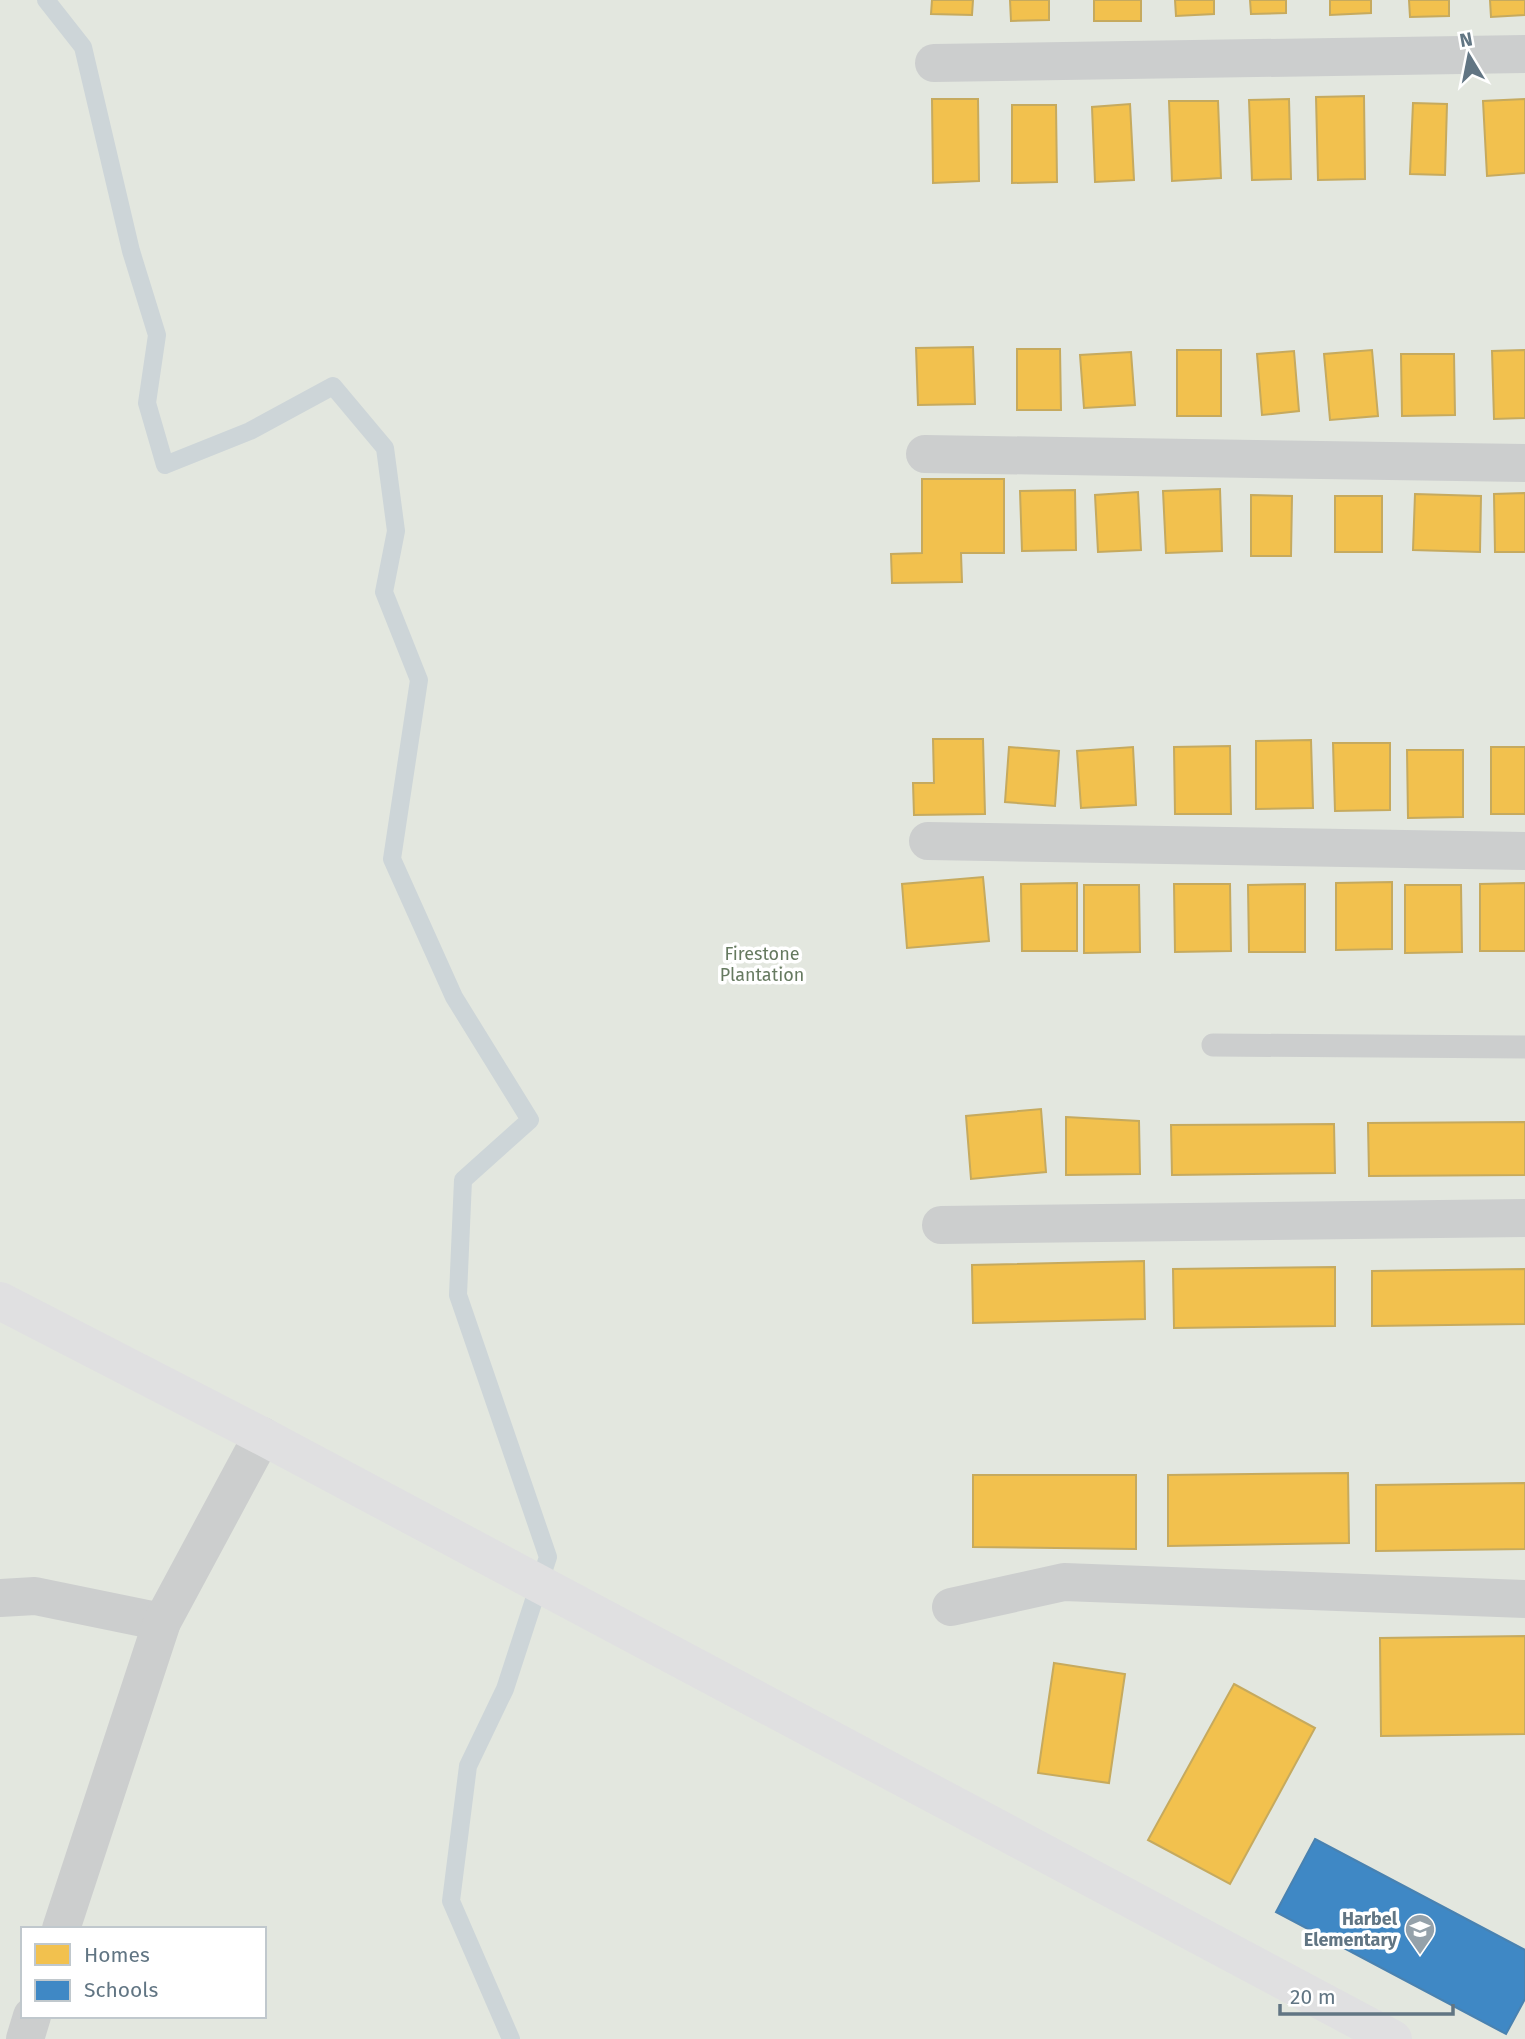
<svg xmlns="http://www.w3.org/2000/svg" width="1525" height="2039" font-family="'Fira Sans',sans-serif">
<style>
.green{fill:#e3e7df;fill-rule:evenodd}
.homes{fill:#f2c14e;stroke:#c6aa5e;stroke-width:2}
.schools{fill:#3f88c5;stroke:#4982b1;stroke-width:2}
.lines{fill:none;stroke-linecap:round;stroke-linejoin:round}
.stream{stroke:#cdd5d8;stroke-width:18}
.service{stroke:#cccece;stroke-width:23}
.minor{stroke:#cccece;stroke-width:38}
.tertiary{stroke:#cccece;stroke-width:38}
.secondary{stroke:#e0e0e1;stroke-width:38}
.labels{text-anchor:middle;stroke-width:7;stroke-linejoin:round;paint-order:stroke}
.park-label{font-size:18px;fill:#667a60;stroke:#fff}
.poi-label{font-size:18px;font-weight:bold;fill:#617583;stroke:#fff;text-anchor:end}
</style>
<rect width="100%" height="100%" fill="#f4f4f1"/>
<path class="green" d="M0 0H1525V2039H0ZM23 1929H264V2016H23Z"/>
<g class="homes">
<polygon points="932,0 973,0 972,15 931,14"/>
<polygon points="1010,0 1049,0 1049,20 1011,21"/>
<rect x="1094" y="0" width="47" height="21"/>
<polygon points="1175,0 1214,0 1214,14 1176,16"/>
<polygon points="1250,0 1286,0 1286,13 1251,14"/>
<polygon points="1330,0 1371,0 1371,13 1330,15"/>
<polygon points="1409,0 1449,0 1449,16 1410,17"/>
<polygon points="1490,0 1525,0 1525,15 1491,17"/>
<polygon points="1364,96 1365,179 1318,180 1316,97"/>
<polygon points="932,99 978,99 979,181 933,183"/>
<polygon points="1289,99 1291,179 1252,180 1249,100"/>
<polygon points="1525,99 1525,173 1487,176 1483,101"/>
<polygon points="1169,101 1218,101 1221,178 1172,181"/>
<polygon points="1413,103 1447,104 1445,175 1410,174"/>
<polygon points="1130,104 1134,180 1095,182 1092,107"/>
<polygon points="1012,105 1056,105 1057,182 1012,183"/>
<polygon points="973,347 975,404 918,405 916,348"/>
<polygon points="1017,349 1060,349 1061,410 1017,410"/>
<rect x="1177" y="350" width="44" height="66"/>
<polygon points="1372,350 1378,416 1330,420 1324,354"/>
<polygon points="1525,350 1525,418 1494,419 1492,351"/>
<polygon points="1294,351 1299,411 1262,415 1257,354"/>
<polygon points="1131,352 1135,405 1084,408 1080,355"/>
<polygon points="1401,354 1454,354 1455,415 1402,416"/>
<polygon points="922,479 1004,479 1004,553 961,553 962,582 892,583 891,554 922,553"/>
<polygon points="1220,489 1222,551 1166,553 1163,491"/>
<polygon points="1075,490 1076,550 1022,551 1020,491"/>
<polygon points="1138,492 1141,550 1098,552 1095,495"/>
<polygon points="1525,493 1525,552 1495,552 1494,494"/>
<polygon points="1415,494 1481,496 1480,552 1413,550"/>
<polygon points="1251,495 1292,496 1291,556 1251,556"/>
<rect x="1335" y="496" width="47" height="56"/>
<polygon points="933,739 983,739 985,814 914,815 913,783 934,783"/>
<polygon points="1311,740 1313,808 1256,809 1256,741"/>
<polygon points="1333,743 1390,743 1390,810 1335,811"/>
<polygon points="1230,746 1231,814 1175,814 1174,747"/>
<polygon points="1009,747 1059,751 1055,806 1005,802"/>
<polygon points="1133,747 1136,805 1081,808 1077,751"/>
<rect x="1491" y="747" width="34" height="67"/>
<polygon points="1407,750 1463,750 1463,817 1408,818"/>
<polygon points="983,877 989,941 907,948 902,884"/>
<polygon points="1392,882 1392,949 1336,950 1336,883"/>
<polygon points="1077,883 1077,951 1022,951 1021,884"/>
<polygon points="1525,883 1525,951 1480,951 1480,884"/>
<polygon points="1174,884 1230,884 1231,951 1175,952"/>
<polygon points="1305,884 1305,952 1249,952 1248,885"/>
<polygon points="1084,885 1139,885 1140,952 1084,953"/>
<polygon points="1405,885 1461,885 1462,952 1405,953"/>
<polygon points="1041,1109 1046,1172 971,1179 966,1116"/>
<polygon points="1066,1117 1139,1121 1140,1174 1066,1175"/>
<polygon points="1525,1122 1525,1175 1369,1176 1368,1123"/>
<polygon points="1334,1124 1335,1173 1172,1175 1171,1125"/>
<polygon points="1144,1261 1145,1319 973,1323 972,1265"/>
<polygon points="1335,1267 1335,1326 1174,1328 1173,1269"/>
<polygon points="1525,1269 1525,1324 1372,1326 1372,1271"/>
<polygon points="1348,1473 1349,1543 1168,1546 1168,1475"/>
<polygon points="973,1475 1136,1475 1136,1549 973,1547"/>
<polygon points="1525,1483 1525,1549 1376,1551 1376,1485"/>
<polygon points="1525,1636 1525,1734 1381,1736 1380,1638"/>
<polygon points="1054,1663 1125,1674 1109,1783 1038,1773"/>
<polygon points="1234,1684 1315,1728 1230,1884 1148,1840"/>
</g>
<polygon class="schools" points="1315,1839 1525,1950 1525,1999 1506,2034 1276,1912"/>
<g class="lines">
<polyline class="stream" points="46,0 83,47 131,251 157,335 147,403 165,465 250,431 333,386 385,448 396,531 384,592 419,680 392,859 454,997 530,1120 463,1180 458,1295 548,1557 505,1689 468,1766 451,1901 511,2039"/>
<polyline class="service" points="1213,1045 1525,1047"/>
<g class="minor">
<polyline points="934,63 1525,54"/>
<polyline points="925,454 1525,463"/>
<polyline points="928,841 1525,851"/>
<polyline points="941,1225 1525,1218"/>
<polyline points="0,1598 35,1596 162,1622"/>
<polyline points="951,1607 1064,1582 1525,1599"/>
</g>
<g class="tertiary">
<polyline points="61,1929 162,1622 262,1436"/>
<polyline points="25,2039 32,2016"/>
</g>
<polyline class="secondary" points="0,1301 262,1436 1393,2039"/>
</g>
<defs>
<g id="school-pin" transform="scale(1.575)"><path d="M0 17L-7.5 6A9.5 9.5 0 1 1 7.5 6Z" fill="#94a1aa" stroke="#fff"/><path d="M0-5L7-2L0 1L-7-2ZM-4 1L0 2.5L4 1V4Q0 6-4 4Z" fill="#fff"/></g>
</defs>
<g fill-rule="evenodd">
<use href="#school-pin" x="1420" y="1929"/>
</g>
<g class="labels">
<g class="park-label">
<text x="762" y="960">Firestone<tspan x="762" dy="21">Plantation</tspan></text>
</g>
<g class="poi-label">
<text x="1397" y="1925">Harbel<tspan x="1397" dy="21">Elementary</tspan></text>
</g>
</g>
<rect x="21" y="1927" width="245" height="91" fill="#ffffff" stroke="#c0c8cd" stroke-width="2"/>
<rect x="35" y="1944" width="35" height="21" fill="#f2c14e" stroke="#c0c8cd" stroke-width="2"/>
<text x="84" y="1962" font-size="21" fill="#617583">Homes</text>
<rect x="35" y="1980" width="35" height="21" fill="#3f88c5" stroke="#c0c8cd" stroke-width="2"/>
<text x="84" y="1997" font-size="21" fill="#617583">Schools</text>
<g transform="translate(1469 56) rotate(350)" stroke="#ffffff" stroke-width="5" paint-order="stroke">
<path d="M0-5L12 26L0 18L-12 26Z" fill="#617583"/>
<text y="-10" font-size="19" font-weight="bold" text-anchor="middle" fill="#617583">N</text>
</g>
<path d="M1280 2004v10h173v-10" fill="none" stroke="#617583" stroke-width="3.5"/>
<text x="1290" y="2004" font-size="21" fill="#617583" stroke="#ffffff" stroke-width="5" paint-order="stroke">20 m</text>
</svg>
